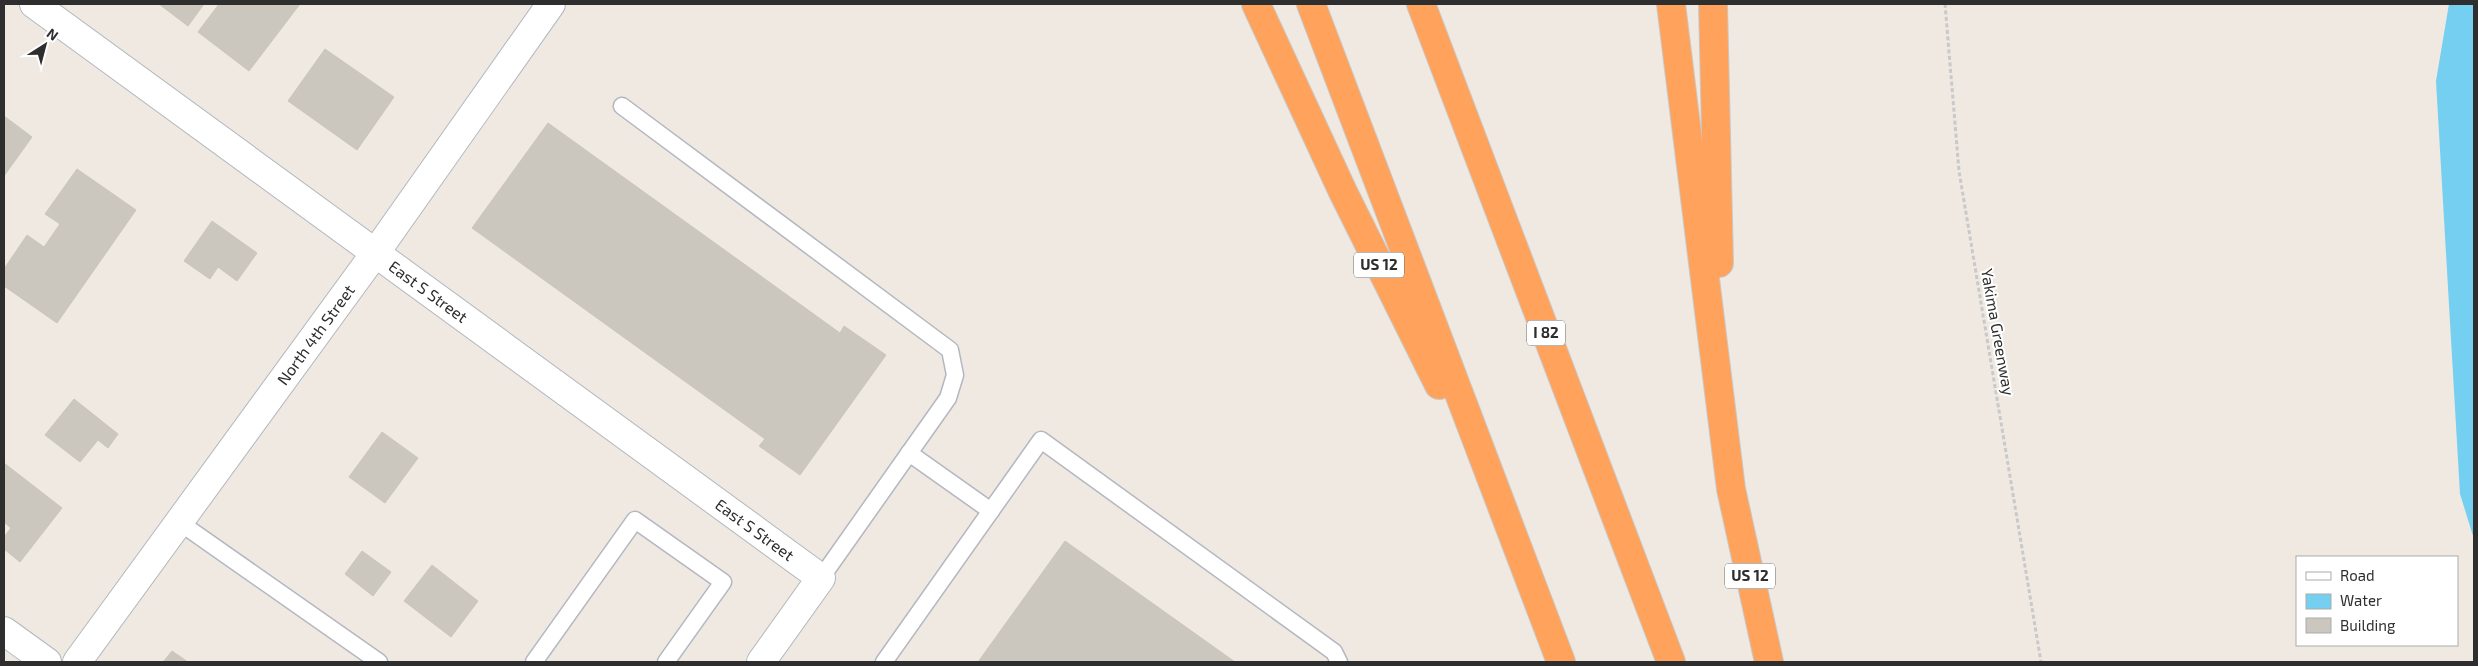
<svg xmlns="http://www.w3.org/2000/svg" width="2478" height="666" font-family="'Exo 2',sans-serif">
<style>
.water{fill:#75cff0}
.building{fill:#cbc7bf;stroke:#cbc5ba}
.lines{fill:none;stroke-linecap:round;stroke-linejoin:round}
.service-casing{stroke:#b4b7c1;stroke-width:19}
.minor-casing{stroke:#b4b7c1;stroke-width:30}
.motorway-casing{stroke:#c9c9c9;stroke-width:30}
.path{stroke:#c9c9c9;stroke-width:3;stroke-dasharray:4 2.5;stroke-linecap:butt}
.service{stroke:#fff;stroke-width:16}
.minor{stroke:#fff;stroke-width:28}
.motorway{stroke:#ffa35c;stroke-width:28}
.labels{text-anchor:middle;stroke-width:4;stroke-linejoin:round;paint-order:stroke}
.shield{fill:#fff;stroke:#6d6d6d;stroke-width:1}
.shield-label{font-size:15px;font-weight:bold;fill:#2e2e2e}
.street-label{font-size:16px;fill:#2e2e2e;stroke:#fff}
</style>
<rect width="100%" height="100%" fill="#efe9e1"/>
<polygon class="water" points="2449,4 2474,4 2474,539 2460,494 2436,81"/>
<g class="building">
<polygon points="159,4 204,4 188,26"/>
<polygon points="219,4 300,4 249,71 198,32"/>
<polygon points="325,49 394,97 357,150 288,101"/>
<polygon points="4,116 32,137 4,176"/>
<polygon points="548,123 840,333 844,326 886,355 800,475 759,446 765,439 472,228"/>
<polygon points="77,169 136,210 57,323 4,286 4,269 27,235 44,247 60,224 45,214"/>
<polygon points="212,221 257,253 237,281 218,267 210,279 184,261"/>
<polygon points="74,399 118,434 108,448 98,440 80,462 45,435"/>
<polygon points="382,432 418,458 385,503 349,477"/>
<polygon points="4,463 62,508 20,562 4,549 4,537 11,528 4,522"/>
<polygon points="1065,541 1235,662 978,662"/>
<polygon points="362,551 391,572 373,596 345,574"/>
<polygon points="432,565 478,601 451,637 404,601"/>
<polygon points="172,651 188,662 163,662"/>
</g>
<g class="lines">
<g class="service-casing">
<g id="service">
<polyline points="622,106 950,350 955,375 948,398 821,578"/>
<polyline points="909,453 991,511"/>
<polyline points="179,522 379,662"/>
<polyline points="534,662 635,520 723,582 666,662"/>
<polyline points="884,662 1041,440 1334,652 1339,662"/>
</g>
</g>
<g class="minor-casing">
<g id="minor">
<path id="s1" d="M34 4 821 578 761 662"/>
<polyline points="4,631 47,662"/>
<path id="s2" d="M77 662 376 252 551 4"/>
</g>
</g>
<g class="motorway-casing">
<g id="motorway">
<polyline points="1256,4 1343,192 1439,385"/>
<polyline points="1311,4 1561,662"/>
<polyline points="1421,4 1671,662"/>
<polyline points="1671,4 1731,489 1769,662"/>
<polyline points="1713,4 1719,263"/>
</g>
</g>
<polyline class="path" points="1945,4 1959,171 2041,662"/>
<use href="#service" class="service"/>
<use href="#minor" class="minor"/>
<use href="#motorway" class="motorway"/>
</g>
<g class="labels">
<g class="shield">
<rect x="1354" y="252.5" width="50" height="25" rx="4"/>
<rect x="1527" y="320.5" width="38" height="25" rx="4"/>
<rect x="1725" y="563.5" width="50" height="25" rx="4"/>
</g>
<g class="shield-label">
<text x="1379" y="270">US 12</text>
<text x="1546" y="338">I 82</text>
<text x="1750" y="581">US 12</text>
</g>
<g class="street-label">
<text dy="6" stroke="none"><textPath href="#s1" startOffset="488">East S Street</textPath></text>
<text transform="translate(1998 332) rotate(80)" y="6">Yakima Greenway</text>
<text dy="6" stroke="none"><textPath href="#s2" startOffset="405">North 4th Street</textPath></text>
<text dy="6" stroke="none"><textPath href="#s1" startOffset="892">East S Street</textPath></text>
</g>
</g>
<rect width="2478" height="666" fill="none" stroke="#2e2e2e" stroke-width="10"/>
<rect x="2296" y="556" width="162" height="90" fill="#ffffff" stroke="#ababab"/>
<rect x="2306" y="572" width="25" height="8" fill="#ffffff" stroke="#ababab"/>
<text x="2340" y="581" font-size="15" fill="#2e2e2e">Road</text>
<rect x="2306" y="594" width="25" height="15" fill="#75cff0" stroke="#ababab"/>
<text x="2340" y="606" font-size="15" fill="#2e2e2e">Water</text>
<rect x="2306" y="618" width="25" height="15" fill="#cbc7bf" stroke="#ababab"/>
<text x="2340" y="631" font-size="15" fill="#2e2e2e">Building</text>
<g transform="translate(45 45) rotate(36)" stroke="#ffffff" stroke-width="4" paint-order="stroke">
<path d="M0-4L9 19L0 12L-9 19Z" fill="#2e2e2e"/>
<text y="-8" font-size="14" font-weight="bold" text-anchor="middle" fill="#2e2e2e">N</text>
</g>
</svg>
